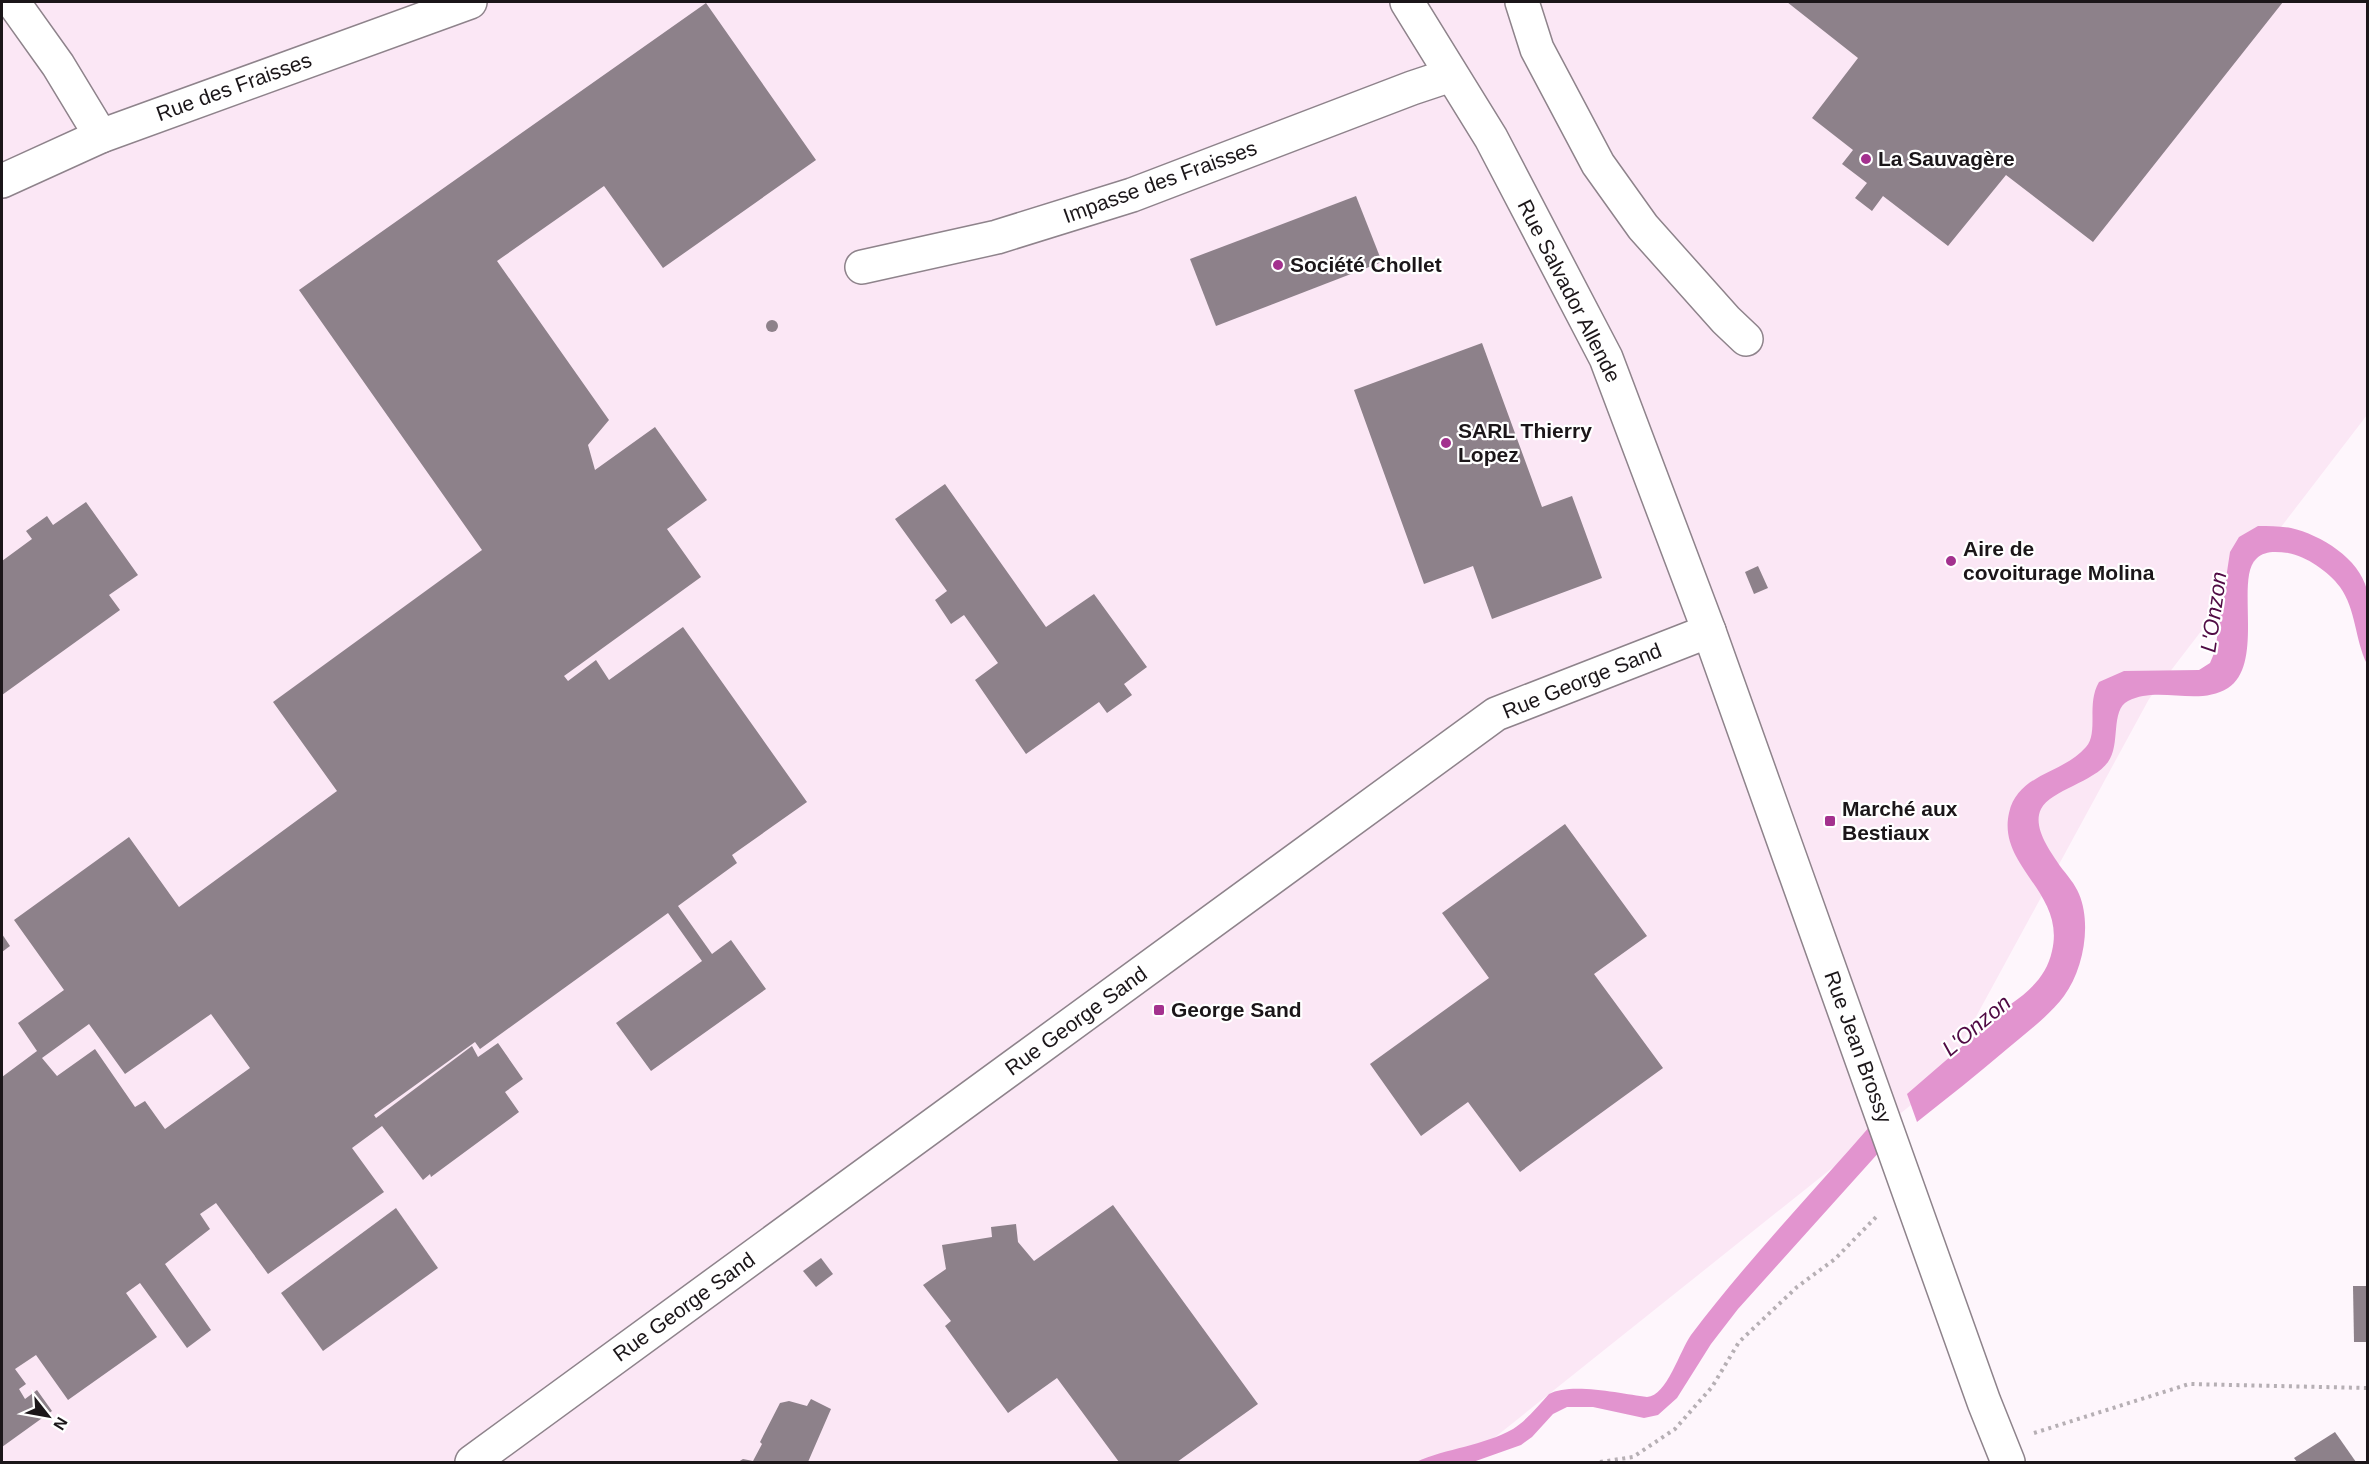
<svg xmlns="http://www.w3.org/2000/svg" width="2369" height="1464" font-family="Helvetica,sans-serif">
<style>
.built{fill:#fbe7f5}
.water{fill:#e294cf}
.building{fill:#8d818a;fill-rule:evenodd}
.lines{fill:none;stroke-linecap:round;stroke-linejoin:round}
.minor-casing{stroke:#8e838b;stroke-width:36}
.path{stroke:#b6afb4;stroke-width:4;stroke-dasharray:3 4.5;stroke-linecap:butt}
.minor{stroke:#fff;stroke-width:33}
.poi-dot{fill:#a3318e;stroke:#fff;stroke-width:2}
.labels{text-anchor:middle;stroke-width:4.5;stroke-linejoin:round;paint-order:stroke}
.street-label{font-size:21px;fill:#1b1619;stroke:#fff}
.poi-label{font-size:21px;font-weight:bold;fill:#1b1619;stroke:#fff;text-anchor:start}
.water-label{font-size:22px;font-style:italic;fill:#500a44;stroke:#fff}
</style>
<rect width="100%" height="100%" fill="#fef6fc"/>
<polygon class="built" points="2,2 2367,2 2367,415 2149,699 1941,1081 1464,1462 2,1462"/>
<g class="water">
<path d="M2258 526C2269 526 2280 526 2291 528 2321 535 2359 558 2367 590 2369 606 2368 646 2367 664 2355 640 2356 609 2340 587 2329 572 2306 556 2288 553 2277 552 2265 550 2256 559 2235 579 2265 664 2228 688 2198 707 2159 685 2128 701 2110 710 2121 745 2108 762 2094 782 2051 790 2041 809 2032 827 2050 851 2060 866 2067 875 2075 884 2079 894 2092 925 2083 970 2064 996 2048 1017 2027 1032 2007 1049 1978 1074 1947 1098 1917 1122L1907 1094 2011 1004C2030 991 2047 975 2052 951 2066 892 1997 867 2009 813 2018 773 2063 774 2086 747 2099 732 2086 704 2099 682L2124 671 2199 670 2210 663 2215 651 2230 552 2239 537Z"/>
<path d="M1871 1125 1881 1150 1738 1309 1711 1344 1677 1398 1658 1415 1644 1418 1593 1407H1567L1553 1414 1532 1437 1521 1445 1473 1462H1416C1447 1448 1483 1446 1513 1429 1526 1421 1538 1406 1549 1394 1571 1382 1622 1394 1647 1397 1667 1396 1680 1350 1691 1335 1746 1262 1811 1194 1871 1125Z"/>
</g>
<g class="building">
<polygon points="1787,2 2283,2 2093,242 2006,175 1948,246 1883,196 1872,211 1855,198 1867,183 1842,164 1853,150 1812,118 1858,58"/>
<path d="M706 3 816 160 663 268 604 186 497 261 609 420 588 445 595 470 655 427 707 500 667 529 701 577 564 676 568 681 596 660 609 680 683 627 807 802 732 855 737 863 678 906 712 954 731 940 766 989 651 1071 616 1023 702 961 668 913 480 1049 475 1042 374 1115 376 1118 472 1046 478 1057 498 1043 523 1079 505 1092 519 1112 431 1177 430 1174 423 1180 382 1126 352 1148 384 1192 268 1274 216 1203 200 1214 210 1229 165 1264 211 1330 187 1348 140 1283 126 1293 157 1337 68 1400 36 1355 15 1369 26 1384 19 1389 25 1399 37 1390 52 1411 2 1447V1077L37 1051 18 1023 64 990 14 920 129 837 179 907 337 791 273 702 482 550 299 290ZM211 1014 250 1068 165 1129 145 1101 135 1107 95 1049 57 1076 42 1058 89 1024 125 1074Z"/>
<polygon points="1356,196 1382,262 1216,326 1190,259"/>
<circle cx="772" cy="326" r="6"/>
<polygon points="1482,343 1542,507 1572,496 1602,578 1492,619 1473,566 1424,584 1354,390"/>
<polygon points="945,484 1046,627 1094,594 1147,667 1124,684 1132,695 1107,713 1099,702 1026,754 975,680 998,663 964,615 951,624 935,600 947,591 895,519"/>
<polygon points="86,502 138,575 109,595 120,610 2,695 2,561 32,539 26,531 47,516 53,525"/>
<polygon points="1758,566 1768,588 1754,594 1745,572"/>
<polygon points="1565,824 1647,936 1594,974 1663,1068 1520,1172 1468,1102 1421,1136 1370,1064 1489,978 1442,913"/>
<polygon points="2,934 10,946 2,952"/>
<polygon points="1113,1205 1258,1404 1177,1462 1119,1462 1057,1378 1008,1413 945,1326 951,1321 923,1285 946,1269 942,1245 992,1237 991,1227 1016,1224 1018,1242 1034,1261"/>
<polygon points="396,1208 438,1268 323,1351 281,1293"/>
<polygon points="821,1258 833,1274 816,1287 803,1271"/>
<polygon points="2353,1286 2368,1286 2368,1342 2354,1342"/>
<polygon points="811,1399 831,1409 808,1462 738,1462 743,1459 753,1461 762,1444 760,1442 780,1403 789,1401 807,1406"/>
<polygon points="2335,1432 2356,1462 2297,1462 2294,1458"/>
</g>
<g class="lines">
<g class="minor-casing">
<g id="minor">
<polyline points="13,2 58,65 101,136"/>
<polyline points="1407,2 1491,138 1606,358 1709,631 1984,1402 2008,1462"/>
<polyline points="1522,2 1537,49 1598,164 1643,227 1726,320 1746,339"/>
<polyline points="2,181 101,136 470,2"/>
<polyline points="862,267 997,237 1132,195 1412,88 1451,75"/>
<polyline points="472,1462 1496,714 1709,631"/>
</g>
</g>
<g class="path">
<polyline points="2034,1433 2189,1384 2368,1388"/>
<polyline points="1600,1462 1633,1457 1675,1429 1712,1387 1739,1342 1797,1287 1835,1259 1879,1214"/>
</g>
<use href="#minor" class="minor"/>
</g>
<g class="poi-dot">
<circle cx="1866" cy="159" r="6"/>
<circle cx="1278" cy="265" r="6"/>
<circle cx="1446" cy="443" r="6"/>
<circle cx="1951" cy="561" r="6"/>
<rect x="1824" y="815" width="12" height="12" rx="3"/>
<rect x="1153" y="1004" width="12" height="12" rx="3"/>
</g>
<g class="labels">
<g class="street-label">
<text transform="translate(234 87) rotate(-20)" y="7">Rue des Fraisses</text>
<text transform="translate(1160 182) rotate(-20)" y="7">Impasse des Fraisses</text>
<text transform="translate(1569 291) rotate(63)" y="7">Rue Salvador Allende</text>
<text transform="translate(1582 681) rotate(-22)" y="7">Rue George Sand</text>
<text transform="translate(1076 1021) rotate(-36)" y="7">Rue George Sand</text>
<text transform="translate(1858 1047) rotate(70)" y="7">Rue Jean Brossy</text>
<text transform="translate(684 1307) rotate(-36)" y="7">Rue George Sand</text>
</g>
<g class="poi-label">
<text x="1878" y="166">La Sauvagère</text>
<text x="1290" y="272">Société Chollet</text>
<text x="1458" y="438">SARL Thierry<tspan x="1458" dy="24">Lopez</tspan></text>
<text x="1963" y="556">Aire de<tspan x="1963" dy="24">covoiturage Molina</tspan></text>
<text x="1842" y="816">Marché aux<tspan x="1842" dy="24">Bestiaux</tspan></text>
<text x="1171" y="1017">George Sand</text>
</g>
<g class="water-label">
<text transform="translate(2213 612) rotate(-82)" y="8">L'Onzon</text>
<text transform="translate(1976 1025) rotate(-40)" y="8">L'Onzon</text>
</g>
</g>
<rect width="2369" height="1464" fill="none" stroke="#1b1619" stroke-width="6"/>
<g transform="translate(48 1416) rotate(121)" stroke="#ffffff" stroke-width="4.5" paint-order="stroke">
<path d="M0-4.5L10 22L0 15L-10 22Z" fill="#1b1619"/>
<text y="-9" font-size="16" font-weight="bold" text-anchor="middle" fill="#1b1619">N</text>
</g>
</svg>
